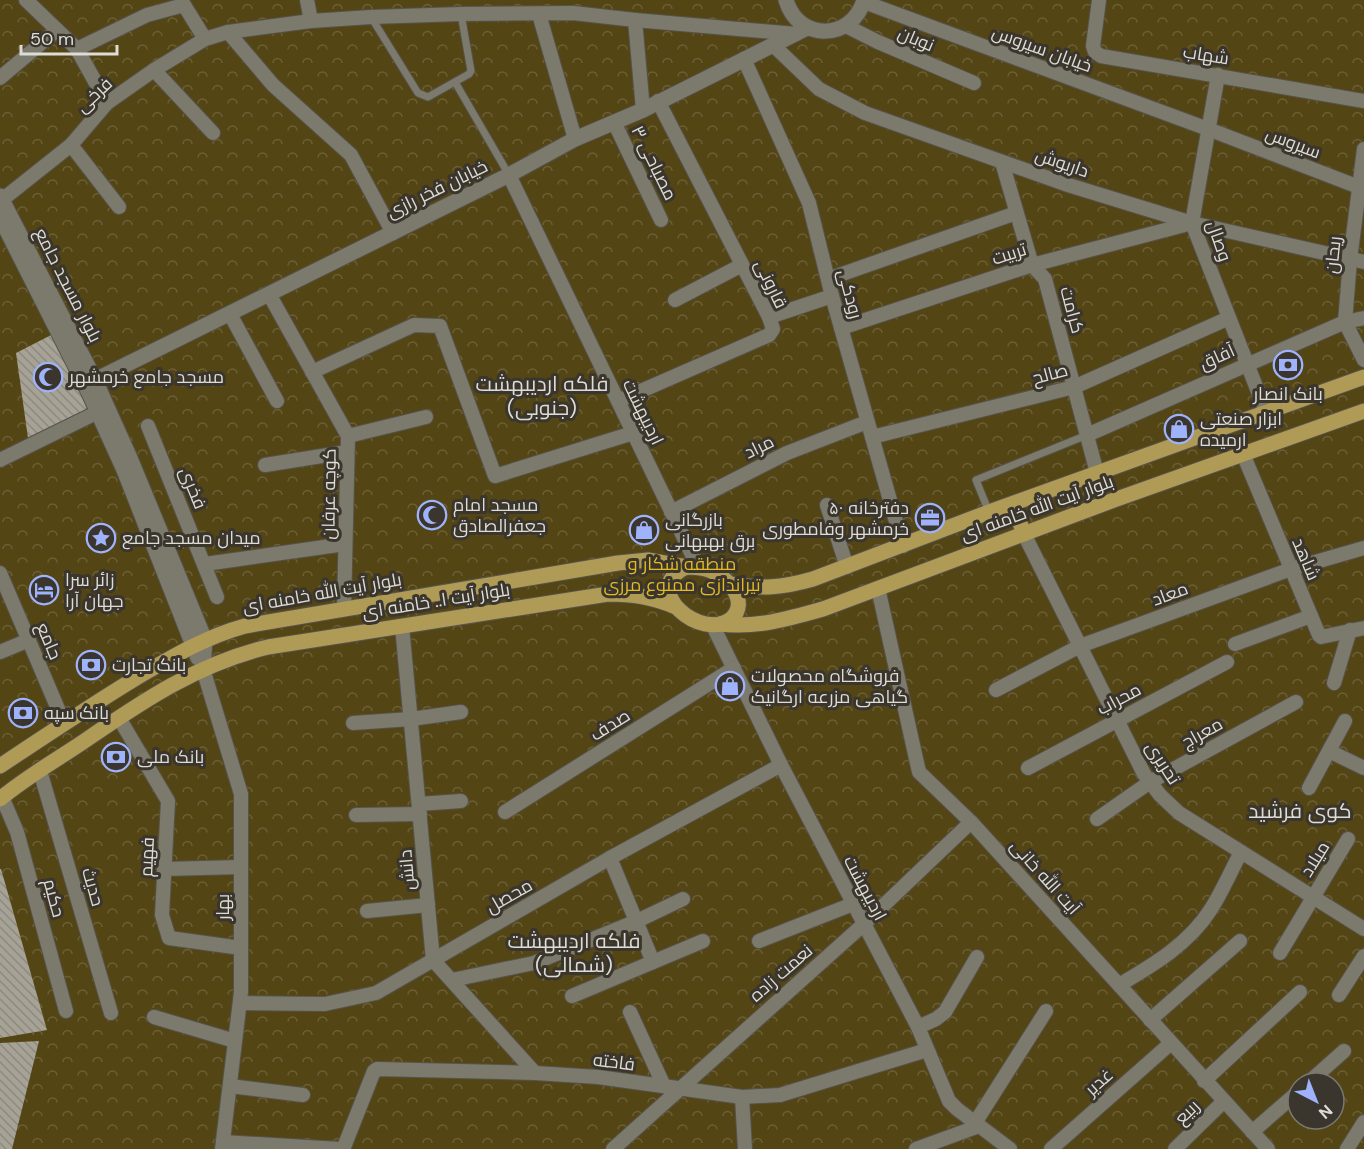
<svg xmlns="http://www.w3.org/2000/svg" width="1364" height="1149" font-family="'DM Sans',Cairo,sans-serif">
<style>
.park{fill:url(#park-crowns);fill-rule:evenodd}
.building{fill:url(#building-back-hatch)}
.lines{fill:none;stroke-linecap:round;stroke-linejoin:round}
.lane-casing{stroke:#56534b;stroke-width:9}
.street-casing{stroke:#56534b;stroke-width:16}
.secondary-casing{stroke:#56534b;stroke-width:17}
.primary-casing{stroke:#56534b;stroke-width:17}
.lane{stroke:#7c796d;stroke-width:7}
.street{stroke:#7c796d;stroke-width:14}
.secondary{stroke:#7c796d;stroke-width:15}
.primary{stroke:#af9a56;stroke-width:15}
.labels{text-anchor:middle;stroke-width:6;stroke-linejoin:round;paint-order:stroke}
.street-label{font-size:18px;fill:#dedcd6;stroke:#3a362d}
.poi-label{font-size:18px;fill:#dedcd6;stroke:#3a362d;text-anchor:start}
.park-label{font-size:18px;fill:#e3ba20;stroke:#3a362d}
.quarter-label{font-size:21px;fill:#dedcd6;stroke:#3a362d}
</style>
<defs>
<pattern id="park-crowns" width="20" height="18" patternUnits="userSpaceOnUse" patternTransform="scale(1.5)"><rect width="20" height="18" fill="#544515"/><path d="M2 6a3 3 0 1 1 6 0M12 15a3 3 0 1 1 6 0" fill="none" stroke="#6c5f36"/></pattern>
<pattern id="building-back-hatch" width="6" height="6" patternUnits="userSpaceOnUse" patternTransform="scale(1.5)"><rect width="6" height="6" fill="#a6a296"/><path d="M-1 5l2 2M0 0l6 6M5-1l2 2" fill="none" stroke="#8d8a80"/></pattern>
</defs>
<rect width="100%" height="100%" fill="#3a362d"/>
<path class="park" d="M0 0H1364V1149H0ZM1298 1083H1334V1119H1298Z"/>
<g class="building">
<polygon points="55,333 88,400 86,411 28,438 16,353"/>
<polygon points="1,869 47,1030 0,1038 0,869"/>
<polygon points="39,1041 12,1149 0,1149 0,1043"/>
</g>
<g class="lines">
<g class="lane-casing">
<g id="lane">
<polyline points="371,17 418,93 428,97 469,74 471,71 461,14"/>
<polyline points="455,82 509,175"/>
<polyline points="989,512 976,480 1087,435"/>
</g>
</g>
<g class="street-casing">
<g id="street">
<polyline points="26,0 77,49 107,103"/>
<polyline points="307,0 311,21"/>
<polyline points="1099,0 1093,46 1095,52 1101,56 1364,101"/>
<polyline points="864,2 1208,129 1364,189"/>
<polyline points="539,14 575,139"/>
<polyline points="635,20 643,110"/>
<polyline points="846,26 878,42 974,83"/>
<polyline points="228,32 273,85 351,155 393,233"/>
<polyline points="773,45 819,89 865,113 1065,184 1192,223 1364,262"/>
<polyline points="77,49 147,15 184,5 205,39"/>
<polyline points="744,59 809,203 832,296 903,546"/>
<polyline points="154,70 213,133"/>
<polyline points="1218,75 1192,223 1266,412"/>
<polyline points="0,78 57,30"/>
<polyline points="614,122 661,220"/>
<polyline points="71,145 119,207"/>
<polyline points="1364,149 1350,260 1345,322 1364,360"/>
<polyline points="1002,162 1032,265 1045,279 1097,473"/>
<polyline points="509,175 698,567"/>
<polyline points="3,199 71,145 107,103 154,70 205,39 228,32 311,21 371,17 461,14 573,13 635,20 796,34"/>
<polyline points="828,279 1016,213"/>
<polyline points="269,294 348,436 344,608"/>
<polyline points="675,300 742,265"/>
<polyline points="230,314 277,401"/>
<polyline points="769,317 832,296"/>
<polyline points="841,328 1032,265 1192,223"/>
<polyline points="312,372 414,325 440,326 495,476 633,433"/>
<polyline points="618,401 769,335 773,329 769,317 658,101"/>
<polyline points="148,426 217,597"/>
<polyline points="1087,435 1345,322 1364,318"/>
<polyline points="348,436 426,417"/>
<polyline points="872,437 1074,387 1229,318"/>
<polyline points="1243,454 1319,635 1321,637 1364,628"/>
<polyline points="0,460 98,412"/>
<polyline points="265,465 347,452"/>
<polyline points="827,505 847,567"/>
<polyline points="671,512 787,453 867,422"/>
<polyline points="1024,534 1144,774 1160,795 1179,813 1364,929"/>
<polyline points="205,564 345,544"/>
<polyline points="0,573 64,723"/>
<polyline points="878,588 919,772 971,822 1268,1149"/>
<polyline points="712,624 781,765 918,1027 949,1101 957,1109 1010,1149"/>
<polyline points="402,626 433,960 535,1073"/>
<polyline points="1235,644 1311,616"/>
<polyline points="0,652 29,640"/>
<polyline points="203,669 241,794 241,992 222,1149"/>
<polyline points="1334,683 1350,630"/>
<polyline points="996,690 1080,646 1291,569 1364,548"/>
<polyline points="119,718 168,801 162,915 169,938 241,948"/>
<polyline points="353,723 411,719 461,712"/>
<polyline points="1329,751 1364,768"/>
<polyline points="1028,768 1227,662"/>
<polyline points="40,771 111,1013"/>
<polyline points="1309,788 1345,721"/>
<polyline points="2,797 17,832 66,1011"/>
<polyline points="419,804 461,801"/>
<polyline points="505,812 734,668"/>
<polyline points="356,815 420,814"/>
<polyline points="1097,819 1150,782 1296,702"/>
<polyline points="610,858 653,962"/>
<polyline points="164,869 241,867"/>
<polyline points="367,911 428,905"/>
<polyline points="759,941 853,904"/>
<polyline points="1280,953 1348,839"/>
<polyline points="452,980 534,963 637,921 683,899"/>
<path d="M1119 985C1153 965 1189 944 1211 909 1222 892 1231 871 1241 852"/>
<polyline points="1339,995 1364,956"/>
<polyline points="572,996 703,941"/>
<polyline points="240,1003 325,1004 376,993 610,858 781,765"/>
<polyline points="630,1012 664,1086"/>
<polyline points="154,1017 235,1041"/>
<polyline points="1150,1020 1240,941"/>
<polyline points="918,1027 936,1019 945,1012 977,957"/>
<polyline points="1204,1081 1300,992"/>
<polyline points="1308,1083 1344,1051"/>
<polyline points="230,1086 303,1095"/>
<polyline points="742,1097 745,1149"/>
<polyline points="975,1123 1046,1011"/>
<polyline points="1252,1132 1298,1092"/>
<polyline points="223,1142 340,1149"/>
<polyline points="341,1149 344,1147 374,1071 377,1069 535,1073 598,1077 742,1097 780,1095 927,1050"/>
<polyline points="613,1149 864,924 971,822"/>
<polyline points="916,1149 979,1126"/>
<polyline points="1051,1149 1171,1043"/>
<polyline points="1175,1149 1224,1101"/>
<polyline points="1347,1149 1364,1122"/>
</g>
</g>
<g class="secondary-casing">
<g id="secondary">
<path d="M786 0C798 42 852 41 864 0"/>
<polyline points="0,196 95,380 130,458 205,640 203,669"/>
<polyline points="0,217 89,393 124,470 198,658"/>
<polyline points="85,385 509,175 575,139 643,110 807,28"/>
</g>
</g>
<g class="primary-casing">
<g id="primary">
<polyline points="1013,504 1024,534"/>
<path d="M686 567C694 567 701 567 709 570 726 576 751 601 731 619 702 642 638 590 686 567Z"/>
<path d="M730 584C763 589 781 588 813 579L989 512 1364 377"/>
<path d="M720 624C757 628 788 619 823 609L1114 500 1364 411"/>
<path d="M0 766C45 736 90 706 136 678 172 657 205 637 245 626L618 563 648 560 686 567"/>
<path d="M0 799C25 778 53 762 80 744 140 703 196 664 268 647L608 594C633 594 653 597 676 607"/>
</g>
</g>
<use href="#lane" class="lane"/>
<use href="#street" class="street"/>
<use href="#secondary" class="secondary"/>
<use href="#primary" class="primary"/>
</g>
<defs>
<g id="bank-ring" transform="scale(1.5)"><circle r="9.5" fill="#3a362d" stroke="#9fb3fd" stroke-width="1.5"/><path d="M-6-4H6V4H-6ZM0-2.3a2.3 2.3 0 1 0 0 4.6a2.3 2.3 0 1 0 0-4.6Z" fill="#9fb3fd"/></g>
<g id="mosque-ring" transform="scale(1.5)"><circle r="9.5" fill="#3a362d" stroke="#9fb3fd" stroke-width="1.5"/><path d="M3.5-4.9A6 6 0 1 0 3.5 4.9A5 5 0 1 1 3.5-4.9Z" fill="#9fb3fd"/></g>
<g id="shop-ring" transform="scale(1.5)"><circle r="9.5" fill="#3a362d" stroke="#9fb3fd" stroke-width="1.5"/><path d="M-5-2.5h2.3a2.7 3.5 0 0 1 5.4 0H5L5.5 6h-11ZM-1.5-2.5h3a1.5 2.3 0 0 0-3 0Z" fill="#9fb3fd"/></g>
<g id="office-ring" transform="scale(1.5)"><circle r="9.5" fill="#3a362d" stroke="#9fb3fd" stroke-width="1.5"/><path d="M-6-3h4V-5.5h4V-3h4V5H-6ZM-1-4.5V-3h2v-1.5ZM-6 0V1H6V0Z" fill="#9fb3fd"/></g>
<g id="sight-ring" transform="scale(1.5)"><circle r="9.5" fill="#3a362d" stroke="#9fb3fd" stroke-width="1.5"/><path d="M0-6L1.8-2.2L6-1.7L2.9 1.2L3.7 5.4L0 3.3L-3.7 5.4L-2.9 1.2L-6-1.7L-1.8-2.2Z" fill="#9fb3fd"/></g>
<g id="hotel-ring" transform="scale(1.5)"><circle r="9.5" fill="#3a362d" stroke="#9fb3fd" stroke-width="1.5"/><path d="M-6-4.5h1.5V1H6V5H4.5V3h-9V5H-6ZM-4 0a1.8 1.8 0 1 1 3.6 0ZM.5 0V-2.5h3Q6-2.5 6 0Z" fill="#9fb3fd"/></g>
</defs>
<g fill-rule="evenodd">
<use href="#bank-ring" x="1288" y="365"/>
<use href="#mosque-ring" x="48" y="377"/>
<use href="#shop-ring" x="1179" y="429"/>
<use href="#mosque-ring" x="432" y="515"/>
<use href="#office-ring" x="930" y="518"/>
<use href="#shop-ring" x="644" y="530"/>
<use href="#sight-ring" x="101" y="538"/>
<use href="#hotel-ring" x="44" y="590"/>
<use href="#bank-ring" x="91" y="665"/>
<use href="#shop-ring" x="730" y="686"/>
<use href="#bank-ring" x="23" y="713"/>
<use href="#bank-ring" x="116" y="757"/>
</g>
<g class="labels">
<g class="street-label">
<text transform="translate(916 39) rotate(23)" y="6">نوبان</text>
<text transform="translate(1042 49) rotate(20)" y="6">خیابان سیروس</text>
<text transform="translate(1206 55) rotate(9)" y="6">شهاب</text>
<text transform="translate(94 95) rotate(-43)" y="6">فرخی</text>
<text transform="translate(1293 143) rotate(21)" y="6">سیروس</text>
<text transform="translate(654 163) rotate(64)" y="6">مصباحی ۳</text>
<text transform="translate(1062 163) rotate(19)" y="6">داریوش</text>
<text transform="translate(437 189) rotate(-26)" y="6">خیابان فخر رازی</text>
<text transform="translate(1219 241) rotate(71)" y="6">وصال</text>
<text transform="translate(1009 254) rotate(-18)" y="6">تربیت</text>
<text transform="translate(1333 255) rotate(-84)" y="6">ریحان</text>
<text transform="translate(771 284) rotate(64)" y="6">قارونی</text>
<text transform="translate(68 285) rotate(63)" y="6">بلوار مسجد جامع</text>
<text transform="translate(850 294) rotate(75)" y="6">رودکی</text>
<text transform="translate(1072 310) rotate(75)" y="6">کرامت</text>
<text transform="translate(1217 357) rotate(-24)" y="6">آفاق</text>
<text transform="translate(1050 374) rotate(-15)" y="6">صالح</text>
<text transform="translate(643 412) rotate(64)" y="6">اردیبهشت</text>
<text transform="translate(759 447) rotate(-26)" y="6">مراد</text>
<text transform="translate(193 488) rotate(68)" y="6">فخری</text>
<text transform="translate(329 494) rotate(-89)" y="6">کوچه عرفان</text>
<text transform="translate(1037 508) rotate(-20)" y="6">بلوار آیت الله خامنه ای</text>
<text transform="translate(1306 559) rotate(67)" y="6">شاهد</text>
<text transform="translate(322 593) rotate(-10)" y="6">بلوار آیت الله خامنه ای</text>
<text transform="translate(1170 594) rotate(-20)" y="6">معاد</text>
<text transform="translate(436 601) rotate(-9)" y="6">بلوار آیت ا.. خامنه ای</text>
<text transform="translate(49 641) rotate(67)" y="6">جامع</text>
<text transform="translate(1119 699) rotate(-28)" y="6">محراب</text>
<text transform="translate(610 725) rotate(-32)" y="6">صدف</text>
<text transform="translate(1202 733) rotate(-29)" y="6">معراج</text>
<text transform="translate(1163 763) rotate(57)" y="6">تحریری</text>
<text transform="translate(147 857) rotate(-87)" y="6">فهیم</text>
<text transform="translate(1315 859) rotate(-58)" y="6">میلاد</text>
<text transform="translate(407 870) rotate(-95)" y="6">دانش</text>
<text transform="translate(1045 877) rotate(48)" y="6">آیت الله خانی</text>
<text transform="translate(93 887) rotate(74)" y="6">حدیث</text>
<text transform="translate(865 888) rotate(62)" y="6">اردیبهشت</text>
<text transform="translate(509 896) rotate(-30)" y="6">محصل</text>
<text transform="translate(54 898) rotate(75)" y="6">حکیم</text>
<text transform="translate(223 907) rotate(-90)" y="6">بهار</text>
<text transform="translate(781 973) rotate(-41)" y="6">نعمت زاده</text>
<text transform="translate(614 1062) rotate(7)" y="6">فاخته</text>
<text transform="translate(1099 1082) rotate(-42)" y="6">غدیر</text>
<text transform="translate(1187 1112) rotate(-44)" y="6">ربیع</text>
</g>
<g class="poi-label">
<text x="69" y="383">مسجد جامع خرمشهر</text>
<text x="1288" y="400" text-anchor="middle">بانک انصار</text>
<text x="1200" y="425">ابزار صنعتی<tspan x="1200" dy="21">ارمیده</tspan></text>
<text x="453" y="511">مسجد امام<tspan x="453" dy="21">جعفرالصادق</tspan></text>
<text x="909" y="514" text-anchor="end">دفترخانه ۵۰<tspan x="909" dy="21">خرمشهر وفامطوری</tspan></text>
<text x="665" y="526">بازرگانی<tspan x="665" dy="21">برق بهبهانی</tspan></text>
<text x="122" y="544">میدان مسجد جامع</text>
<text x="65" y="586">زائر سرا<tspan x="65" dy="21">جهان آرا</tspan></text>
<text x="112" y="671">بانک تجارت</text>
<text x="751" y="682">فروشگاه محصولات<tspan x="751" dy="21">گیاهی مزرعه ارگانیک</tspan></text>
<text x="44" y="719">بانک سپه</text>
<text x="137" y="763">بانک ملی</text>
</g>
<g class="park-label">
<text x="682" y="570">منطقه شکار و<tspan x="682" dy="21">تیراندازی ممنوع مرزی</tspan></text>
</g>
<g class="quarter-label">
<text x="542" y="391">فلکه اردیبهشت<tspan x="542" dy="24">(جنوبی)</tspan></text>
<text x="1300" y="818">کوی فرشید</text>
<text x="574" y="948">فلکه اردیبهشت<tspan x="574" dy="24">(شمالی)</tspan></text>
</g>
</g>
<g transform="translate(1316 1101) rotate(138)"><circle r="28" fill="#3a362d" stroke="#7c7871" stroke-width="1.5"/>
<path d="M0-4.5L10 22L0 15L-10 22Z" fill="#9fb3fd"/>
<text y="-9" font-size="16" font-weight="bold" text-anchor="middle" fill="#dedcd6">N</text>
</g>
<path d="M21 45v9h96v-9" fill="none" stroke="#dedcd6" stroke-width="3"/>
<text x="30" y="45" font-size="18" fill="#dedcd6" stroke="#3a362d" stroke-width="4.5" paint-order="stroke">50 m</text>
</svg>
